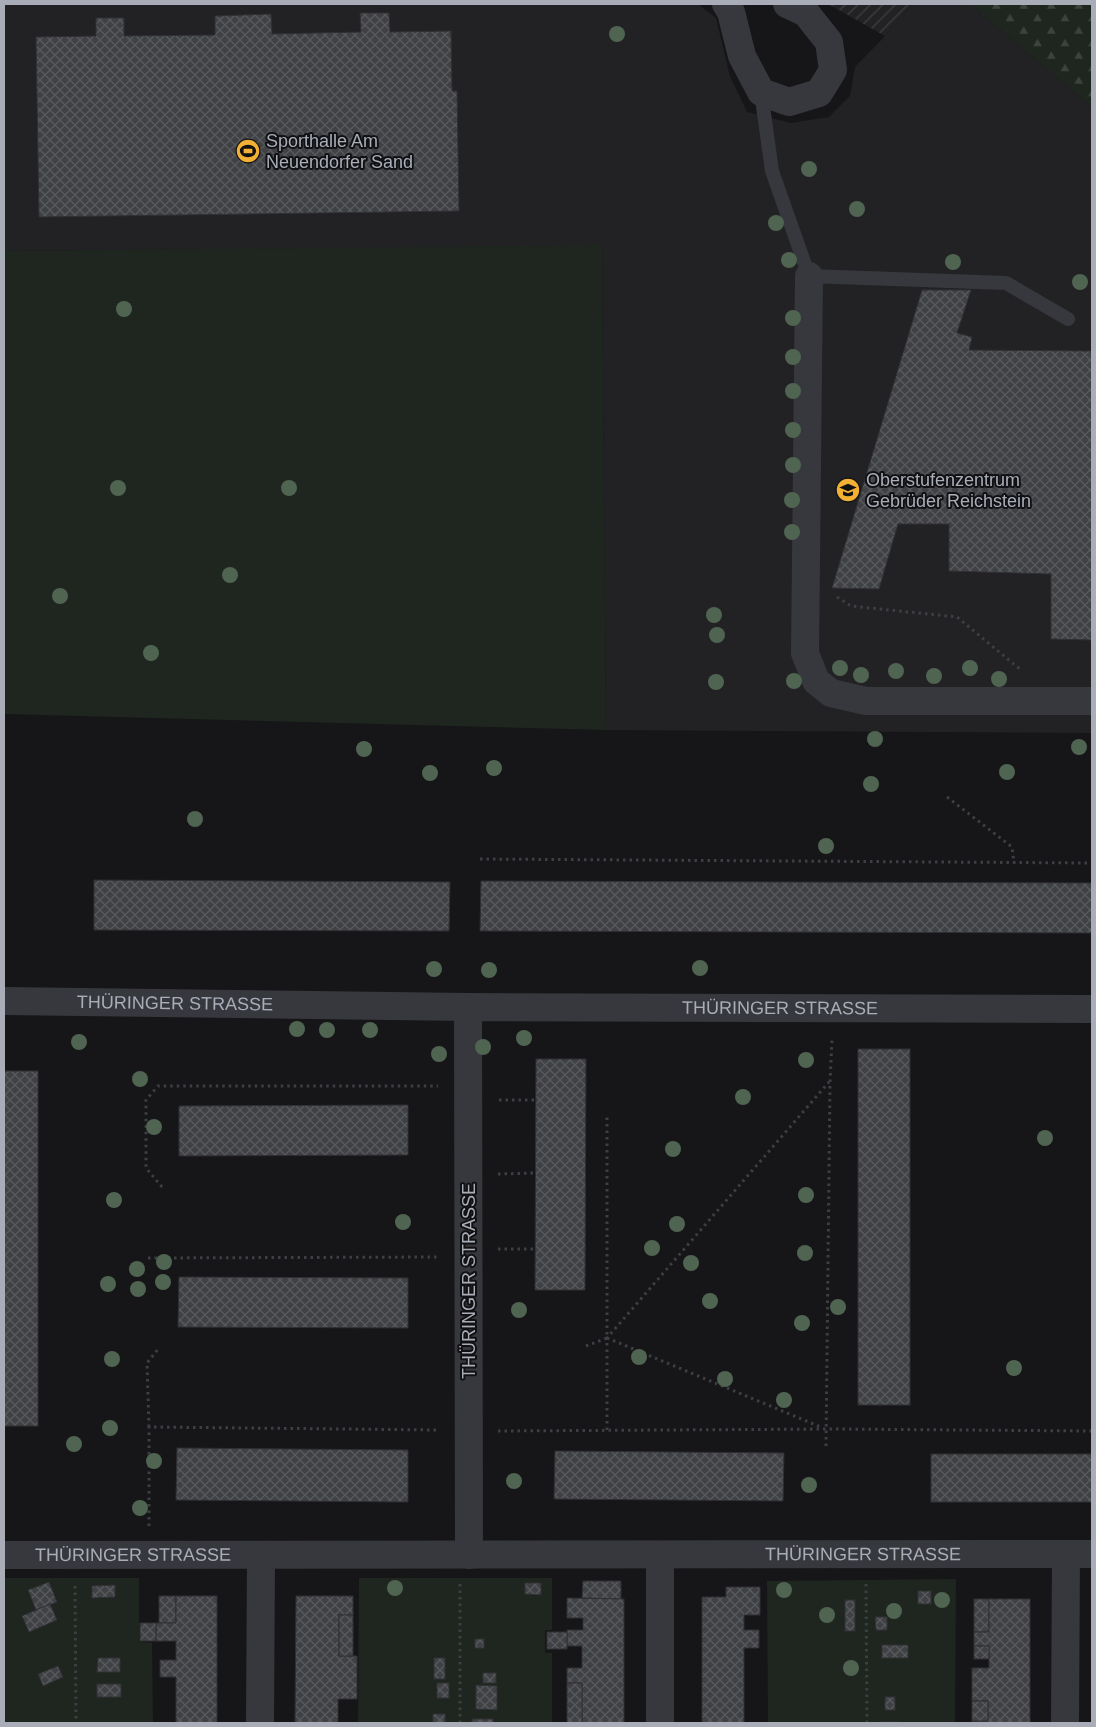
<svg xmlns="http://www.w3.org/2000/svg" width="1096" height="1727" font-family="Helvetica,sans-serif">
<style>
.built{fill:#222225}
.industrial{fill:url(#industrial-furrows)}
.green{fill:#1e261f}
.forest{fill:url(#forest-firs)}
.building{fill:url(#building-cross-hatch);stroke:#303034}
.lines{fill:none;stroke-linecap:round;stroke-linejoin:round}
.path{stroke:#3d3f44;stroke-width:3;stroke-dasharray:2.5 4;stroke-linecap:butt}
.lane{stroke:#37383d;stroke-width:14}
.street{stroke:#37383d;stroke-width:28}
.tree{fill:#506452}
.labels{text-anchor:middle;stroke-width:4;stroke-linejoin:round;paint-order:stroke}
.poi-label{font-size:18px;fill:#a8adb8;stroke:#111113;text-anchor:start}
.street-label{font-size:18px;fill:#a8adb8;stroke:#111113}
</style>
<defs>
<pattern id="industrial-furrows" width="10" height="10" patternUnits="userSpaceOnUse" patternTransform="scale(1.25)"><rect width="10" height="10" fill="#222225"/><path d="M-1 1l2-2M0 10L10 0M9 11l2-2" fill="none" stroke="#3f3f43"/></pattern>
<pattern id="forest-firs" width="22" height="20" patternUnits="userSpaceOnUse" patternTransform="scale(1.25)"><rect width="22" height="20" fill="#1e261f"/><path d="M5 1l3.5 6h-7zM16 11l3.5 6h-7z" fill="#3c433d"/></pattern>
<pattern id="building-cross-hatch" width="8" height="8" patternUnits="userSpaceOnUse" patternTransform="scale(1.25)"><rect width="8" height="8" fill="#404145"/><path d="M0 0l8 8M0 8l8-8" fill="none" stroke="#595a5e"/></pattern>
</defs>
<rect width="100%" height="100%" fill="#161618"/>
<polygon class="built" points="4,4 698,4 716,18 730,76 747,112 791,123 829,117 850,96 855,67 885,36 913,4 970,4 1092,107 1092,733 606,730 602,246 4,251"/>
<polygon class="industrial" points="828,4 913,4 885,36"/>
<g class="green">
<polygon points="602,245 606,730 4,714 4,251"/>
<polygon points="4,1578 139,1578 139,1642 152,1643 153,1723 4,1723"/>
<polygon points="359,1578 552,1578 552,1630 545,1630 545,1653 552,1653 552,1723 358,1723"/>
<polygon points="956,1579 955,1723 768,1723 767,1581"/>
</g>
<polygon class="forest" points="970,4 1092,4 1092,107"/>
<g class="building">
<polygon points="360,13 389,13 390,32 451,31 452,91 457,91 459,211 39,217 36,37 96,36 96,18 124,18 124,36 215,35 215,16 271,14 272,34 361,32"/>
<polygon points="922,290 971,290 957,333 972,337 969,350 1092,351 1092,640 1051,639 1051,574 949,571 949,524 898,524 879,589 832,588"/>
<polygon points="94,880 450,882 449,931 94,930"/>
<polygon points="481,881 1092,883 1092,933 480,931"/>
<rect x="858" y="1049" width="52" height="356"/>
<polygon points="536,1059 586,1059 585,1290 535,1290"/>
<rect x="4" y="1071" width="34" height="355"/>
<polygon points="408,1105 408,1155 179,1156 179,1106"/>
<polygon points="179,1277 408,1278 408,1328 178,1327"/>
<polygon points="177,1448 408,1450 408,1502 176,1500"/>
<polygon points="555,1451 784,1453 783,1501 554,1499"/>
<rect x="931" y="1454" width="161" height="48"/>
<polygon points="583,1581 621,1581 621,1599 582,1598"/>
<polygon points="49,1582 57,1602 36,1610 28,1590"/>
<polygon points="525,1583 541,1583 541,1595 525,1594"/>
<polygon points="115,1585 115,1597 92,1598 92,1586"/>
<polygon points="726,1587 760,1587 760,1615 744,1615 744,1630 759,1630 759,1648 744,1648 744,1723 702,1723 702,1597 726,1597"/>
<rect x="918" y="1591" width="13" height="13"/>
<rect x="159" y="1596" width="17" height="27"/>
<polygon points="176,1596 217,1596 217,1723 176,1723 176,1677 160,1677 160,1660 176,1660 176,1641 156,1641 156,1623 176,1623"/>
<polygon points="296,1596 353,1596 353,1615 339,1615 339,1656 357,1656 357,1699 338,1699 338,1723 295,1723"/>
<polygon points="567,1598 624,1599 624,1723 582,1723 582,1683 567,1683 567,1668 582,1668 582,1646 567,1646 567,1630 583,1630 583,1618 567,1618"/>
<rect x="974" y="1599" width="15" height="33"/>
<polygon points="989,1599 1030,1599 1030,1723 972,1723 972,1721 988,1721 988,1701 972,1701 972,1668 989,1668 989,1646 974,1646 974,1632 989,1632"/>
<rect x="845" y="1600" width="10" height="31"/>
<polygon points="50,1604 57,1620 29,1632 22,1616"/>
<rect x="339" y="1615" width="14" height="41"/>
<polygon points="875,1617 887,1617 887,1630 876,1630"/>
<rect x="140" y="1623" width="16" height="18"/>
<rect x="547" y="1632" width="20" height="17"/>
<rect x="475" y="1639" width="9" height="9"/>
<rect x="882" y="1645" width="26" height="13"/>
<rect x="974" y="1646" width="15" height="13"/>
<polygon points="98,1658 120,1658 120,1672 97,1672"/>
<rect x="434" y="1658" width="11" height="21"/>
<polygon points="58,1666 63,1677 43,1686 38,1674"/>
<rect x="483" y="1673" width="13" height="10"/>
<rect x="437" y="1683" width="12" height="15"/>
<rect x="567" y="1683" width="15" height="40"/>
<rect x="97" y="1684" width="24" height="13"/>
<polygon points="476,1685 497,1686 497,1710 476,1709"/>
<rect x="885" y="1697" width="10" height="13"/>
<rect x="972" y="1701" width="16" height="20"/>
<rect x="433" y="1714" width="12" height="9"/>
<rect x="472" y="1719" width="21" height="4"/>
<rect x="882" y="1722" width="16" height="1"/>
</g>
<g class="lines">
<g class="path">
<polyline points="837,597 851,606 957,617 1021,670"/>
<polyline points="947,797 1012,847 1014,863"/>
<polyline points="480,859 1092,863"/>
<polyline points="499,1100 536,1100"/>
<polyline points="498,1174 535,1173"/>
<polyline points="162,1187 146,1168 146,1100 158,1086 438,1086"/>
<polyline points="498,1249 535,1249"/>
<polyline points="148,1258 438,1257"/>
<polyline points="607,1338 823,1428"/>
<polyline points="586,1346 607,1338 607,1116"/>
<polyline points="149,1427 147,1363 159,1348"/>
<polyline points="607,1430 607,1338 829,1082"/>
<polyline points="498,1431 833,1429 1092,1431"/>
<polyline points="826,1446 830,1082 832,1039"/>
<polyline points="149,1526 149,1427 439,1430"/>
<polyline points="866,1584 867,1723"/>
<polyline points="75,1586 76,1723"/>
<polyline points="460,1723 460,1584"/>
</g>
<polyline class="lane" points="761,92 772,171 809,276 1006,283 1068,319"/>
<g class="street">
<polyline points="726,4 731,12 742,56 761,92 789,102 819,93 833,70 829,42 806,13 787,4"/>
<polyline points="809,276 805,653 816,681 831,693 866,701 1092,701"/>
<path id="s1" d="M4 1001 468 1007"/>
<path id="s2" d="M4 1555 1092 1554"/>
<path id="s3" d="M469 1555 468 1007 1092 1009"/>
<polyline points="660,1555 660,1723"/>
<polyline points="260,1723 261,1555"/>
<polyline points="1065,1723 1066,1554"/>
</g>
</g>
<g class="tree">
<circle cx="617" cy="34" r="8"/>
<circle cx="809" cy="169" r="8"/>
<circle cx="857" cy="209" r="8"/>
<circle cx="776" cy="223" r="8"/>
<circle cx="789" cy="260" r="8"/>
<circle cx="953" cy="262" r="8"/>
<circle cx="1080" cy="282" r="8"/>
<circle cx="124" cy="309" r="8"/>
<circle cx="793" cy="318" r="8"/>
<circle cx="793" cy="357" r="8"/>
<circle cx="793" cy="391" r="8"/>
<circle cx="793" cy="430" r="8"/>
<circle cx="793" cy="465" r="8"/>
<circle cx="118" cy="488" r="8"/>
<circle cx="289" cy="488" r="8"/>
<circle cx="792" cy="500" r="8"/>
<circle cx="792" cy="532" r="8"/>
<circle cx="230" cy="575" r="8"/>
<circle cx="60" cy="596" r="8"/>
<circle cx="714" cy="615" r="8"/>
<circle cx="717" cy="635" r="8"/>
<circle cx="151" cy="653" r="8"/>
<circle cx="840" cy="668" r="8"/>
<circle cx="970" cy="668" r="8"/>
<circle cx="896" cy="671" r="8"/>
<circle cx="861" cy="675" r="8"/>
<circle cx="934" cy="676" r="8"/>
<circle cx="999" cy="679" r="8"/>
<circle cx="794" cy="681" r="8"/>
<circle cx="716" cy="682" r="8"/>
<circle cx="875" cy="739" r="8"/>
<circle cx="1079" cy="747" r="8"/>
<circle cx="364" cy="749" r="8"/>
<circle cx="494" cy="768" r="8"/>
<circle cx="1007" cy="772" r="8"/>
<circle cx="430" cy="773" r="8"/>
<circle cx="871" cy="784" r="8"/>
<circle cx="195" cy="819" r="8"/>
<circle cx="826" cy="846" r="8"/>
<circle cx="700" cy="968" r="8"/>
<circle cx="434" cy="969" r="8"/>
<circle cx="489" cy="970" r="8"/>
<circle cx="297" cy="1029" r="8"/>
<circle cx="327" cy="1030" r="8"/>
<circle cx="370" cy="1030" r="8"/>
<circle cx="524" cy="1038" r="8"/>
<circle cx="79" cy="1042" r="8"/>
<circle cx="483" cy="1047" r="8"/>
<circle cx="439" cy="1054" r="8"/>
<circle cx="806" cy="1060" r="8"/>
<circle cx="140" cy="1079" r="8"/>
<circle cx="743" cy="1097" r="8"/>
<circle cx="154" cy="1127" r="8"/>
<circle cx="1045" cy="1138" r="8"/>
<circle cx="673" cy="1149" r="8"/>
<circle cx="806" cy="1195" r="8"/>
<circle cx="114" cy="1200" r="8"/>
<circle cx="403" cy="1222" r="8"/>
<circle cx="677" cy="1224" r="8"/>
<circle cx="652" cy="1248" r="8"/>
<circle cx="805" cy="1253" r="8"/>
<circle cx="164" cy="1262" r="8"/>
<circle cx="691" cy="1263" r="8"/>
<circle cx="137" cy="1269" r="8"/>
<circle cx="163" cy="1282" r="8"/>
<circle cx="108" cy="1284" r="8"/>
<circle cx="138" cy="1289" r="8"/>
<circle cx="710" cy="1301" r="8"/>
<circle cx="838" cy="1307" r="8"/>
<circle cx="519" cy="1310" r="8"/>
<circle cx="802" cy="1323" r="8"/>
<circle cx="639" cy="1357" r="8"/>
<circle cx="112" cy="1359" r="8"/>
<circle cx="1014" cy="1368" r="8"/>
<circle cx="725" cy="1379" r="8"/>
<circle cx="784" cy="1400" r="8"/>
<circle cx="110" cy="1428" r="8"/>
<circle cx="74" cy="1444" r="8"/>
<circle cx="154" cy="1461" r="8"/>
<circle cx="514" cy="1481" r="8"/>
<circle cx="809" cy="1485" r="8"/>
<circle cx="140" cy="1508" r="8"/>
<circle cx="395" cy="1588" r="8"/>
<circle cx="784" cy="1590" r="8"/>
<circle cx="942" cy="1600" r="8"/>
<circle cx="894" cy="1611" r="8"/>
<circle cx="827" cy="1615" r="8"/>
<circle cx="851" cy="1668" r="8"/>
</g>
<defs>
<g id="stadium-disc" transform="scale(1.25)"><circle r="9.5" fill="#f2b134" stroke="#111113"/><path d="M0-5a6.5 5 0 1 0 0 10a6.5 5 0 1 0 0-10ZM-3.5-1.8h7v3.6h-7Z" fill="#111"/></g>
<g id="school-disc" transform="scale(1.25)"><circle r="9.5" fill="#f2b134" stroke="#111113"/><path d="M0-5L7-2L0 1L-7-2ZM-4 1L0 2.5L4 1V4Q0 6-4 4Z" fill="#111"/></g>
</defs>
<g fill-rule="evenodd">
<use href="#stadium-disc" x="248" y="151"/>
<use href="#school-disc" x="848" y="490"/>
</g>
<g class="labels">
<g class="poi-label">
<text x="266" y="147">Sporthalle Am<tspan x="266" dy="21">Neuendorfer Sand</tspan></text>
<text x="866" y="486">Oberstufenzentrum<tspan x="866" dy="21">Gebrüder Reichstein</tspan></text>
</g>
<g class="street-label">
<text dy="6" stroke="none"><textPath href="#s1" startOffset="171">THÜRINGER STRASSE</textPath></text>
<text dy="6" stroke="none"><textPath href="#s3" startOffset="860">THÜRINGER STRASSE</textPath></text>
<text transform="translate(469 1281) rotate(-90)" y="6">THÜRINGER STRASSE</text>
<text dy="6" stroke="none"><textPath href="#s2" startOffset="129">THÜRINGER STRASSE</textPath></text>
<text dy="6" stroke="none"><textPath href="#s2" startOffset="859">THÜRINGER STRASSE</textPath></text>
</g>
</g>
<rect width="1096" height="1727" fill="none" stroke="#a8adb8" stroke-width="10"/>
</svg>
